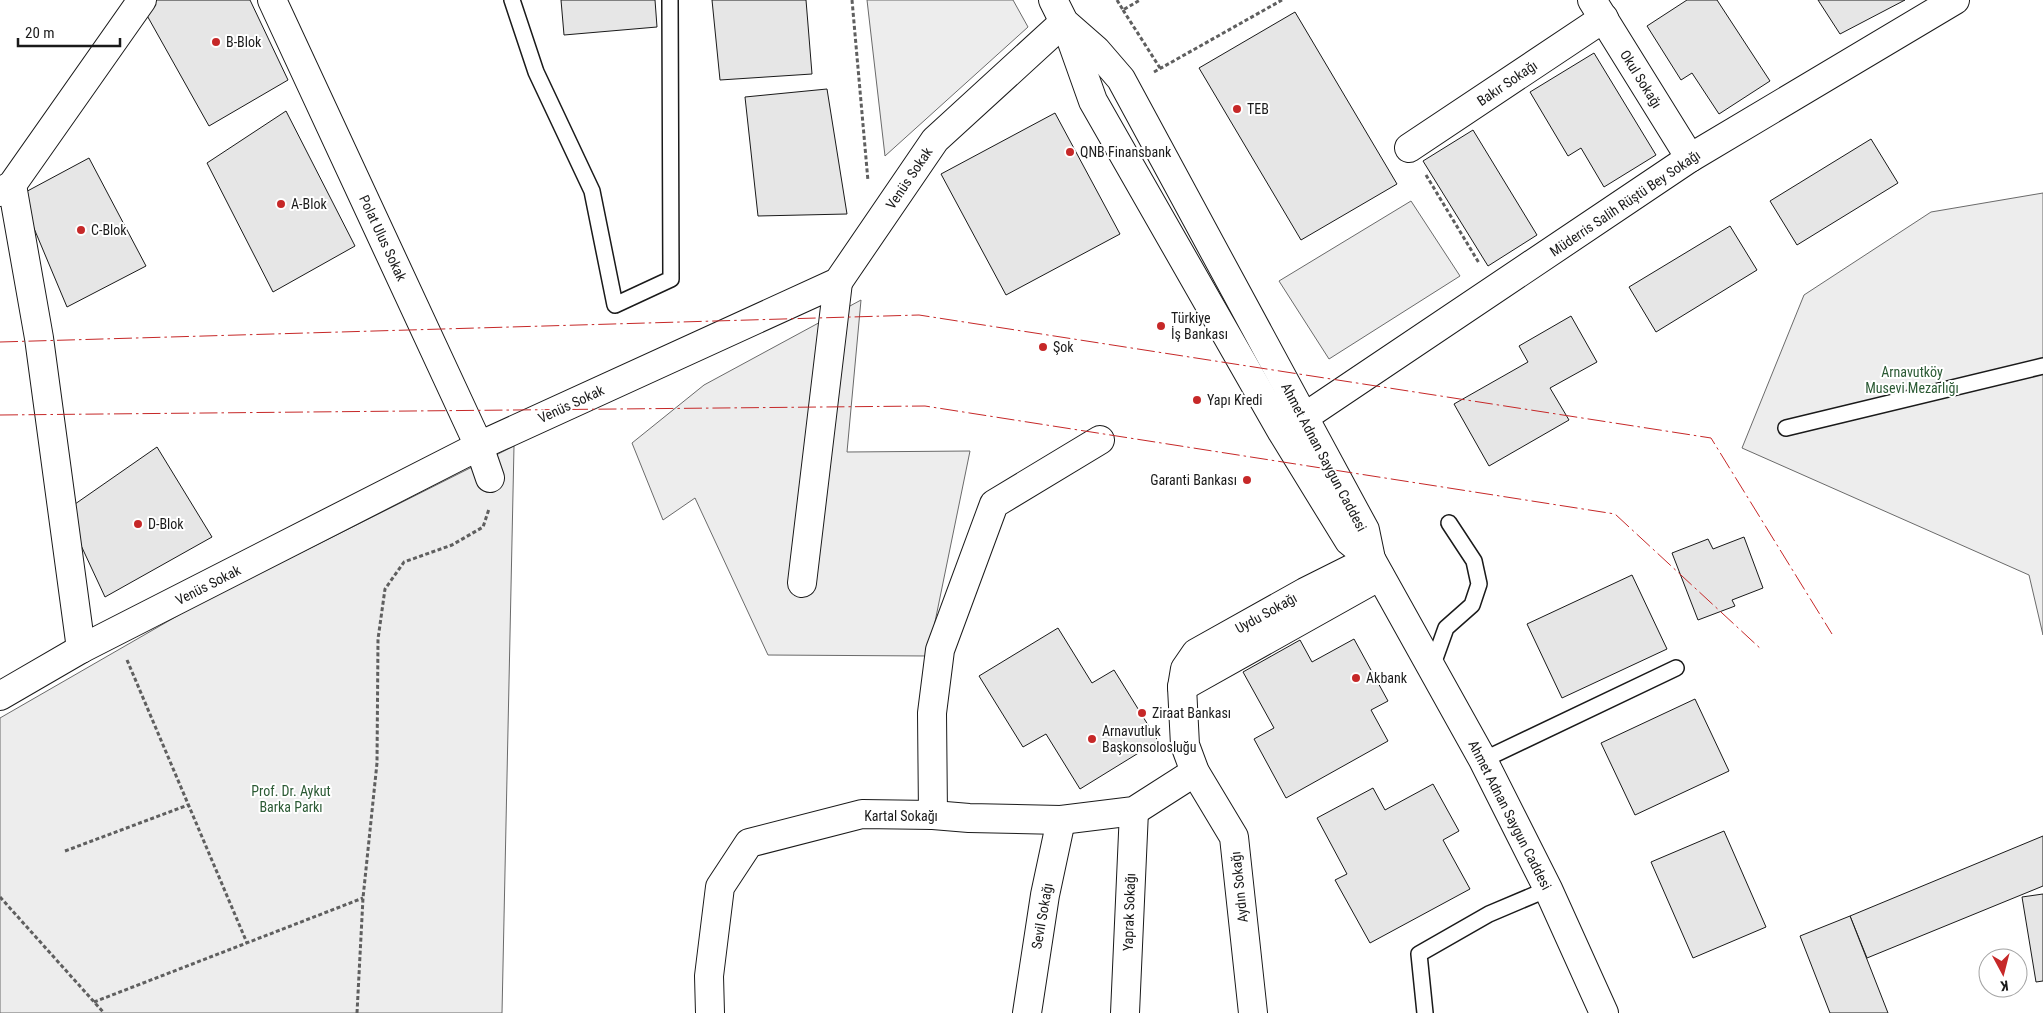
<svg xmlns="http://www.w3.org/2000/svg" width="2043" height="1013" font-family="'Roboto Condensed',sans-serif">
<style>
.built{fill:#ededed;stroke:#6a6a6a}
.building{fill:#e6e6e6;stroke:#1a1a1a}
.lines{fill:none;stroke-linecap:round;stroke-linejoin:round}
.lane-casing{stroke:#1a1a1a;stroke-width:18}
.street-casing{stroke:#1a1a1a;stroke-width:30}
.secondary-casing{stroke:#1a1a1a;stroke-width:30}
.path{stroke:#5f5f5f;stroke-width:3;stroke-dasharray:4 2.5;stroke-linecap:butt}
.lane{stroke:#fff;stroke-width:15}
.street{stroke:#fff;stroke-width:28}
.secondary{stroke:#fff;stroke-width:28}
.power{stroke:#c62828;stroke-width:1;stroke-dasharray:18 4 2.5 4;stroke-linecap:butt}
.poi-dot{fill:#c62828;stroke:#fff;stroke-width:2}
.labels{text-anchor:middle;stroke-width:4;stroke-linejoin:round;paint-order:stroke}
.poi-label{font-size:14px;fill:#1a1a1a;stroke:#fff;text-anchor:start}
.street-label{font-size:14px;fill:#1a1a1a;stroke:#fff}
.park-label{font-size:14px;fill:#2b5a34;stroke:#fff}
</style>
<rect width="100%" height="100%" fill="#fff"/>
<g class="built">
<polygon points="867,0 1013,0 1028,27 885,156"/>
<polygon points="2043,193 2043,635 2029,575 1742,448 1804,295 1931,212"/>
<polygon points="1411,201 1460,276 1329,359 1279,281"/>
<polygon points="861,300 847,452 970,451 928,656 768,655 695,498 663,520 632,443 704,385"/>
<polygon points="514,446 502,1013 0,1013 0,718 191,608"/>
</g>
<g class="building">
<polygon points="148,0 250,0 288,80 209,126 140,3"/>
<polygon points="561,0 655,0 657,27 564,35"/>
<polygon points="712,0 806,0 812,74 720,80"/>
<polygon points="1687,0 1717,0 1770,81 1719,114 1692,73 1681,80 1647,26"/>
<polygon points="1818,0 1905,0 1840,34"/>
<polygon points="1295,12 1397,184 1301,240 1199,68"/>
<polygon points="1594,53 1656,155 1604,187 1581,148 1568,156 1530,92"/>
<polygon points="827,89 847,214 758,216 745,97"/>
<polygon points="286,111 355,246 273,292 207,163"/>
<polygon points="1055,113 1120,234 1006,295 941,174"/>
<polygon points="1473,130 1537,235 1488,266 1423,161"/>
<polygon points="1871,139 1898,183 1797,245 1770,201"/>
<polygon points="89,158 146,266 67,307 20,195"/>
<polygon points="1730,226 1757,270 1656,332 1629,287"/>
<polygon points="1571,316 1597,362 1550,388 1569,420 1489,466 1454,404 1528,362 1519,346"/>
<polygon points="157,447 212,537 105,597 65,511"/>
<polygon points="1744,537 1763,588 1732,600 1735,606 1698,620 1672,553 1708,539 1713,549"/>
<polygon points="1632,575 1667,649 1562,698 1527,624"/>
<polygon points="1058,628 1092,683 1114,670 1158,741 1080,789 1046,734 1023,747 979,676"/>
<polygon points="1354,639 1388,701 1371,710 1388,741 1286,798 1254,739 1274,728 1243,672 1300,640 1312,662"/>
<polygon points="1695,699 1729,771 1635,815 1601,743"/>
<polygon points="1433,784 1459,831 1443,840 1470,889 1370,943 1335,880 1347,874 1317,818 1373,788 1385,810"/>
<polygon points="1724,831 1766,927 1693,958 1651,862"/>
<polygon points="2043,836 2043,886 1867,958 1850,916"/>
<polygon points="2043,894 2043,981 2036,982 2022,897"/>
<polygon points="1850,916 1888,1013 1830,1013 1800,936"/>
</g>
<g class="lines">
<g class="lane-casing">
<g id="lane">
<polyline points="512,0 536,72 592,191 615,305 671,279 670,0"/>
<polyline points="1786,428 2043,366"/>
<polyline points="1432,667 1446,628 1472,605 1479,584 1474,561 1449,523"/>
<polyline points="1483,760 1676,668"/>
<polyline points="1425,1013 1419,954 1489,914 1548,889"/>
</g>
</g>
<g class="street-casing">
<g id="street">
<polyline points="272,0 479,446 490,478"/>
<polyline points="1592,0 1690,158"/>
<polyline points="1409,148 1604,18"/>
<polyline points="12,185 39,338 81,649"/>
<polyline points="0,192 12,185 142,0"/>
<polyline points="1303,418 1690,158 1955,0"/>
<polyline points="802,583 838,282"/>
<polyline points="1182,687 1380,576"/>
<polyline points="0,696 81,649 479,446 838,282 935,140 1064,22"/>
<polyline points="933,815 932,713 940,650 994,504 1100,440"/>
<polyline points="710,1013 709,976 720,887 749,843 862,814 933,815 969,818 1061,820 1134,811 1195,772"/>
<polyline points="1027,1013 1045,895 1061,820"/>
<polyline points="1125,1013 1134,811"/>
<polyline points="1253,1013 1234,837 1195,772 1185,745 1182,687 1185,669 1196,653 1305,592 1371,559"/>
</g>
</g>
<g class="secondary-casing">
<g id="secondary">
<polyline points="1053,0 1064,22 1096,50 1121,79 1365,530 1371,559 1483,760 1548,889 1604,1013"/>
<polyline points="1066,25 1093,101 1282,432 1349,541 1371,559"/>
</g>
</g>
<g class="path">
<polyline points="852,0 868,181"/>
<polyline points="1117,0 1123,10 1140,0"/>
<polyline points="1123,10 1160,68"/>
<polyline points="1154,72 1282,0"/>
<polyline points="1426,175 1479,263"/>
<polyline points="127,660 247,943"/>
<polyline points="65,851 188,805"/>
<polyline points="0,897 104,1013"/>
<polyline points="94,1002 363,898"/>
<polyline points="357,1013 363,898 377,763 378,639 385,589 404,562 452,545 483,527 489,509"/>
</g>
<use href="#lane" class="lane"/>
<use href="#street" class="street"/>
<use href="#secondary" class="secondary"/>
<g class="power">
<polyline points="0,342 919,315 1711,438 1832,634"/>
<polyline points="0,415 925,406 1615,514 1762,650"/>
</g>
</g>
<g class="poi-dot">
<circle cx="216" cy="42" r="5"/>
<circle cx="1237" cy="109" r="5"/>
<circle cx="1070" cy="152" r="5"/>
<circle cx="281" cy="204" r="5"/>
<circle cx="81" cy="230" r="5"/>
<circle cx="1161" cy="326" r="5"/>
<circle cx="1043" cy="347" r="5"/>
<circle cx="1197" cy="400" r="5"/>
<circle cx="1247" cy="480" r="5"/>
<circle cx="138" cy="524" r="5"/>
<circle cx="1356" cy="678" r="5"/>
<circle cx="1142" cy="713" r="5"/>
<circle cx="1092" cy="739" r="5"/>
</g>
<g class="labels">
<g class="poi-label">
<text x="226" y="47">B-Blok</text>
<text x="1247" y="114">TEB</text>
<text x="1080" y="157">QNB Finansbank</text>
<text x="291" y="209">A-Blok</text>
<text x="91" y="235">C-Blok</text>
<text x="1171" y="323">Türkiye<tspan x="1171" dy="16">İş Bankası</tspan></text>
<text x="1053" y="352">Şok</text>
<text x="1207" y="405">Yapı Kredi</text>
<text x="1237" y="485" text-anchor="end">Garanti Bankası</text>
<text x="148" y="529">D-Blok</text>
<text x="1366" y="683">Akbank</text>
<text x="1152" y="718">Ziraat Bankası</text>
<text x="1102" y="736">Arnavutluk<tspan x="1102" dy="16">Başkonsolosluğu</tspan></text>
</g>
<g class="street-label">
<text transform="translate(1641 79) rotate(58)" y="5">Okul Sokağı</text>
<text transform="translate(1507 83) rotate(-34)" y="5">Bakır Sokağı</text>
<text transform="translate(909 178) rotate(-56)" y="5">Venüs Sokak</text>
<text transform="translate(1625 203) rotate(-34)" y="5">Müderris Salih Rüştü Bey Sokağı</text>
<text transform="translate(383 238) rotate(65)" y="5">Polat Ulus Sokak</text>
<text transform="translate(571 404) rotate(-25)" y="5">Venüs Sokak</text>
<text transform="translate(1324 457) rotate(62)" y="5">Ahmet Adnan Saygun Caddesi</text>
<text transform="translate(208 585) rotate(-27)" y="5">Venüs Sokak</text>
<text transform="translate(1266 613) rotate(-29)" y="5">Uydu Sokağı</text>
<text transform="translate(1510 815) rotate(63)" y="5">Ahmet Adnan Saygun Caddesi</text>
<text x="901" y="821">Kartal Sokağı</text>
<text transform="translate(1239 887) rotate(-96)" y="5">Aydın Sokağı</text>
<text transform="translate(1129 912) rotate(-88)" y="5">Yaprak Sokağı</text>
<text transform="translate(1042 916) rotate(-80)" y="5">Sevil Sokağı</text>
</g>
<g class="park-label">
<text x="1912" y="377">Arnavutköy<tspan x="1912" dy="16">Musevi Mezarlığı</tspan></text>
<text x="291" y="796">Prof. Dr. Aykut<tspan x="291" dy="16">Barka Parkı</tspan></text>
</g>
</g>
<g transform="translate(2003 973) rotate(173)"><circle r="24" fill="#ffffff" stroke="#a3a3a3"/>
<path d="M0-4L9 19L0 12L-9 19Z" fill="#c62828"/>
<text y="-8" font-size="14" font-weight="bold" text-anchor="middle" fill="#1a1a1a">K</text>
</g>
<path d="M18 38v8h102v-8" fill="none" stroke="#1a1a1a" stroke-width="2.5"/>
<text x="25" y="38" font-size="15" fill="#1a1a1a" stroke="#ffffff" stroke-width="4" paint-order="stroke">20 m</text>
</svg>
